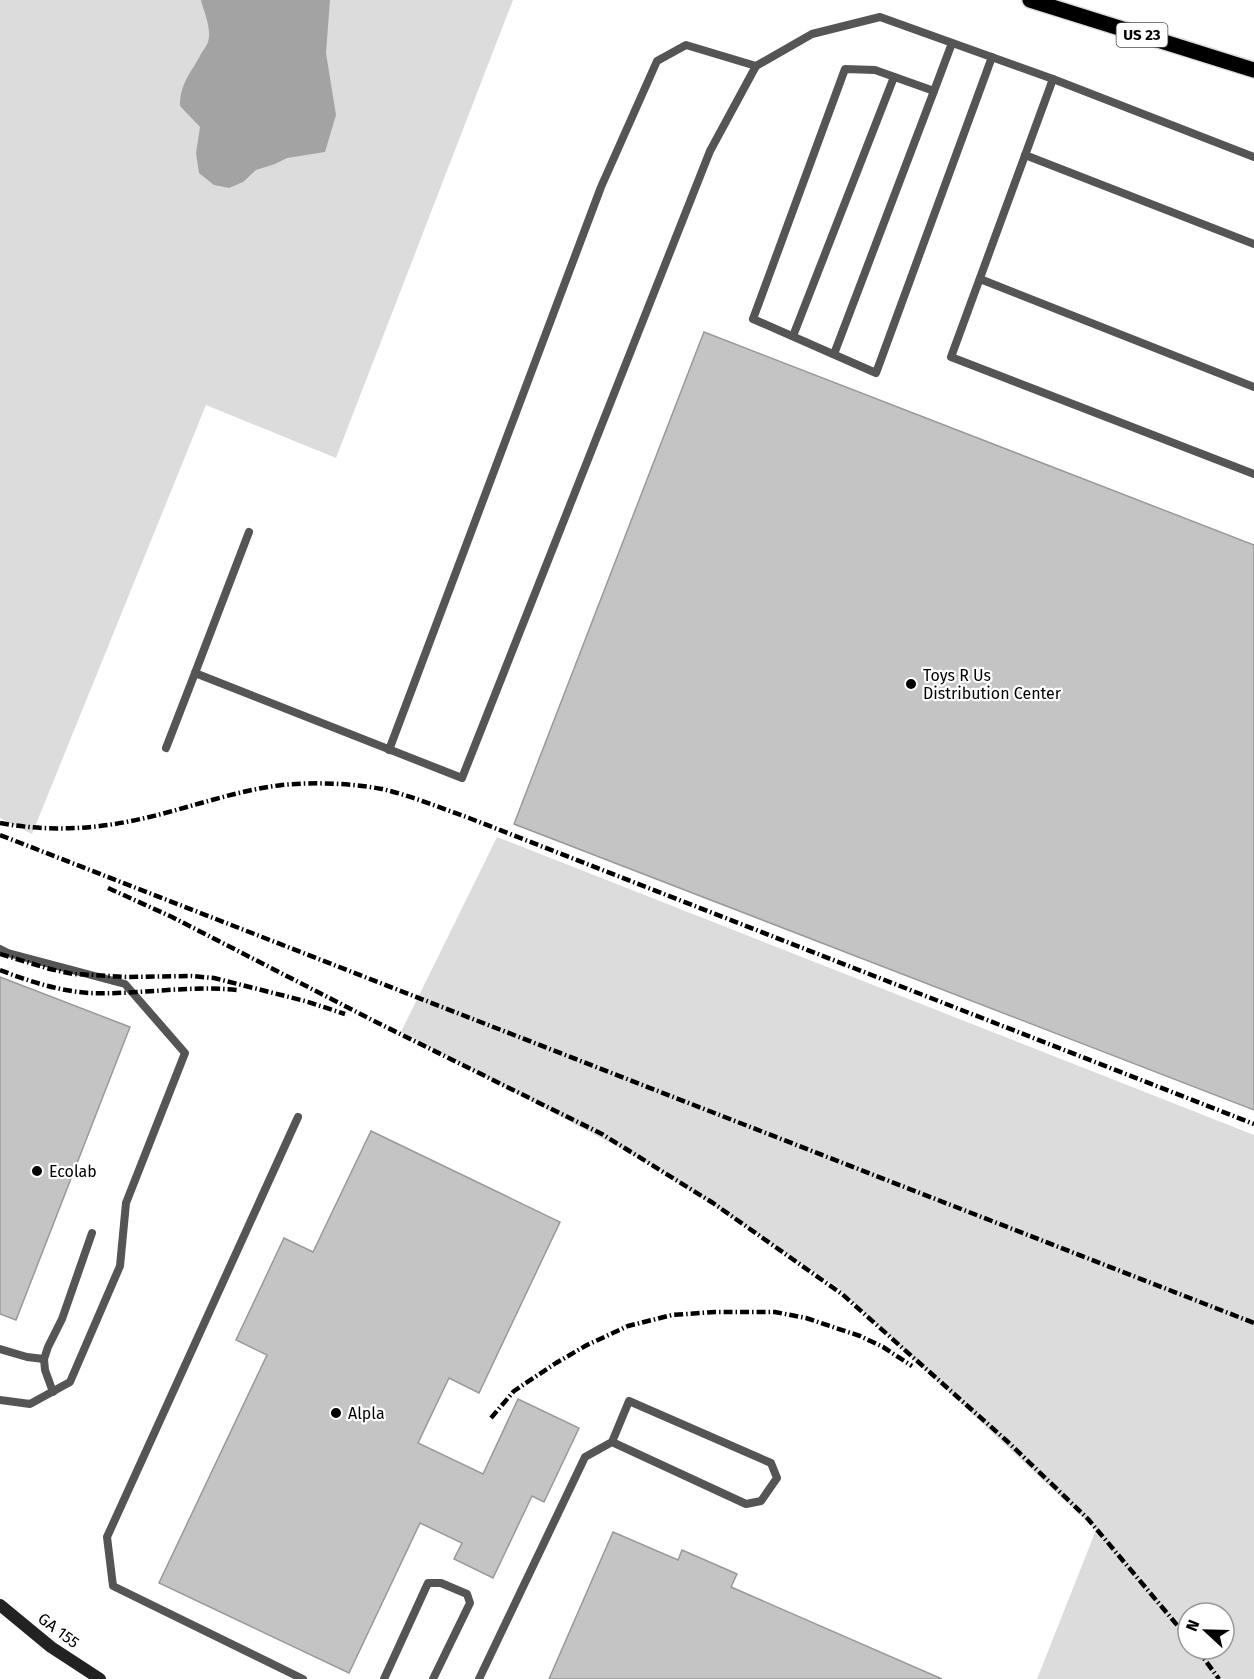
<svg xmlns="http://www.w3.org/2000/svg" width="1254" height="1679" font-family="'Fira Sans',sans-serif">
<style>
.green{fill:#dcdcdc;fill-rule:evenodd}
.water{fill:#a3a3a3}
.building{fill:#c4c4c4;stroke:#999;stroke-width:1.5}
.lines{fill:none;stroke-linecap:round;stroke-linejoin:round}
.primary-casing{stroke:#dbdbdb;stroke-width:18}
.lane{stroke:#555;stroke-width:8}
.secondary{stroke:#222;stroke-width:12}
.primary{stroke:#000;stroke-width:15}
.rail{stroke:#000;stroke-width:4.5;stroke-dasharray:9 3 1.5 3;stroke-linecap:butt}
.poi-dot{fill:#000;stroke:#fff;stroke-width:2}
.labels{text-anchor:middle;stroke-width:4.5;stroke-linejoin:round;paint-order:stroke}
.shield{fill:#fff;stroke:#4c4c4c;stroke-width:1.5}
.shield-label{font-size:15px;font-weight:bold;fill:#000}
.poi-label{font-size:16px;fill:#000;stroke:#fff;text-anchor:start}
.street-label{font-size:16px;fill:#000;stroke:#fff}
</style>
<rect width="100%" height="100%" fill="#fff"/>
<g class="green">
<polygon points="0,0 513,0 336,458 206,405 32,834 0,818"/>
<path d="M497 837 1254 1135V1679H1037L1096 1530 836 1286 650 1164 401 1032ZM1188 1613H1224V1649H1188Z"/>
</g>
<path class="water" d="M201 0H330L326 53 336 115 325 152 287 158 275 164 256 170 243 182 229 188 214 185 199 173 196 153 200 127 180 106C180 83 191 73 201 54 203 50 207 46 208 42 212 28 204 13 201 0Z"/>
<g class="building">
<polygon points="704,332 1254,545 1254,1110 514,824"/>
<polygon points="0,977 130,1027 16,1320 0,1314"/>
<polygon points="371,1131 560,1222 479,1393 449,1378 418,1443 483,1474 518,1399 579,1428 544,1502 532,1496 493,1578 454,1559 462,1543 420,1523 349,1673 159,1583 267,1355 236,1340 284,1238 313,1252"/>
<polygon points="613,1532 678,1560 682,1550 737,1574 731,1587 942,1679 549,1679"/>
</g>
<g class="lines">
<g class="primary-casing">
<polyline id="primary" points="1030,0 1254,70"/>
</g>
<g class="lane">
<polyline points="952,43 934,91 875,70 845,69 753,319 876,373 992,57"/>
<polyline points="1025,155 1254,244"/>
<polyline points="1254,157 1053,79 951,357 1254,474"/>
<polyline points="980,279 1254,387"/>
<polyline points="793,336 894,77"/>
<polyline points="834,354 934,91"/>
<polyline points="249,532 195,673 462,778 710,151 756,66 812,34 880,17 1053,79"/>
<polyline points="166,748 195,673"/>
<polyline points="389,750 601,187 657,61 686,45 756,66"/>
<polyline points="0,949 8,953 125,984 185,1053 126,1203 120,1266 70,1382 30,1404 0,1400"/>
<polyline points="298,1117 107,1537 113,1586 303,1679"/>
<polyline points="0,1349 27,1357 44,1359"/>
<polyline points="53,1392 45,1370 44,1359 48,1347 62,1319 92,1233"/>
<polyline points="384,1679 428,1583 441,1583 467,1594 470,1603 433,1679"/>
<polyline points="479,1679 585,1457 612,1442 746,1504 761,1501 777,1478 771,1463 629,1401 612,1442"/>
</g>
<polyline class="secondary" points="0,1605 51,1647 100,1679"/>
<use href="#primary" class="primary"/>
<g class="rail">
<path d="M0 823C44 831 87 830 131 821 182 811 231 791 282 785 315 782 350 783 382 789 412 796 441 808 469 818L1254 1124"/>
<polyline points="0,835 1254,1323"/>
<polyline points="108,888 172,917 378,1023 602,1134 713,1203 842,1294 1008,1442 1088,1519 1188,1638"/>
<polyline points="0,954 50,969 73,974 128,977 191,976 214,978 305,1001 345,1014"/>
<path d="M0 970C28 981 59 991 89 993 138 995 187 985 237 990"/>
<polyline points="491,1418 514,1391 556,1363 587,1345 628,1326 672,1315 715,1312 775,1312 806,1318 860,1336 883,1347 912,1366"/>
<polyline points="1197,1649 1219,1679"/>
</g>
</g>
<g class="poi-dot">
<circle cx="911" cy="684" r="6"/>
<circle cx="37" cy="1171" r="6"/>
<circle cx="336" cy="1413" r="6"/>
</g>
<g class="labels">
<rect class="shield" x="1116.5" y="23" width="51" height="24" rx="4.5"/>
<g class="shield-label">
<text x="1142" y="40">US 23</text>
</g>
<g class="poi-label">
<text x="923" y="681">Toys R Us<tspan x="923" dy="18">Distribution Center</tspan></text>
<text x="49" y="1177">Ecolab</text>
<text x="348" y="1419">Alpla</text>
</g>
<g class="street-label">
<text transform="translate(59 1630) rotate(37)" y="6">GA 155</text>
</g>
</g>
<g transform="translate(1206 1631) rotate(292)"><circle r="28" fill="#ffffff" stroke="#999999" stroke-width="1.5"/>
<path d="M0-4.5L10 22L0 15L-10 22Z" fill="#000000"/>
<text y="-9" font-size="16" font-weight="bold" text-anchor="middle" fill="#000000">N</text>
</g>
</svg>
